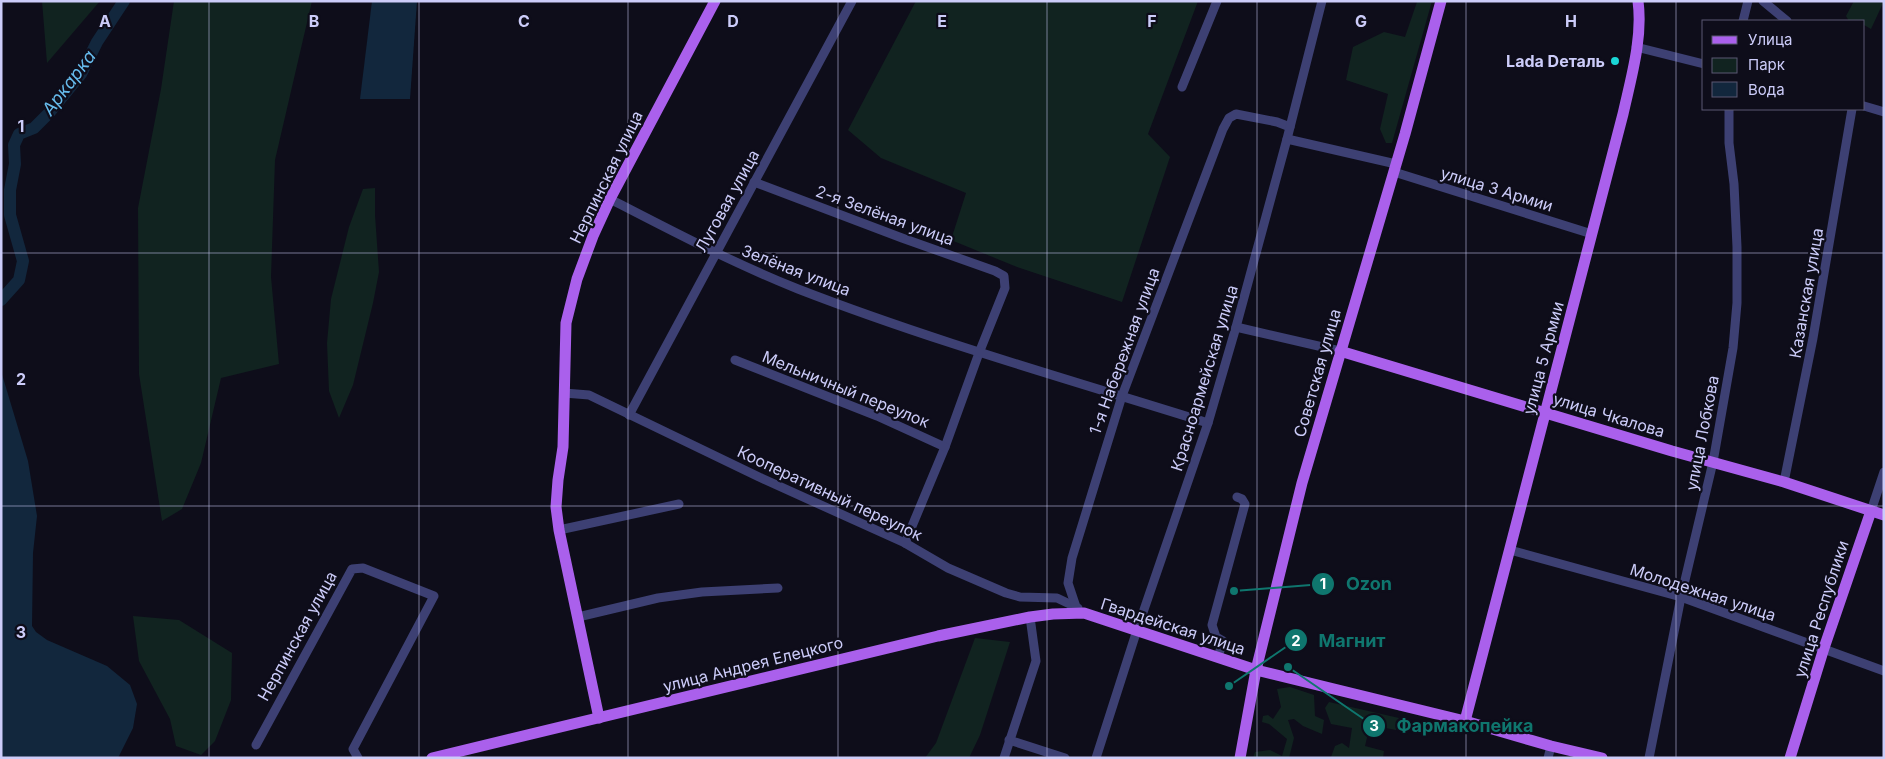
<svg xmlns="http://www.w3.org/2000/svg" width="1885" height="759" font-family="Inter,sans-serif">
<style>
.green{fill:#112320}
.water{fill:#12273d}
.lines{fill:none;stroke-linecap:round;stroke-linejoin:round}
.river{stroke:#12273d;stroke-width:12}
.minor{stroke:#3d4073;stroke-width:9}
.major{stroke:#aa60ec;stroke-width:11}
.grid{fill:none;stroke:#ccccf9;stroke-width:1;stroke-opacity:0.55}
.poi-dot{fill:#1ad6d6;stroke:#0e0d1a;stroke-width:2}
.labels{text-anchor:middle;stroke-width:4.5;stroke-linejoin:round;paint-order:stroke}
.poi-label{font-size:16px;font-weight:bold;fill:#ccccf9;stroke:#0e0d1a;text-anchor:end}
.street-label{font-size:16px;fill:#ccccf9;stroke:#0e0d1a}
.water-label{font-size:18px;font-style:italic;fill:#66bbec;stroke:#0e0d1a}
.grid-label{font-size:16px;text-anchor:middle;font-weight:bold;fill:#ccccf9;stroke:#0e0d1a;stroke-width:4.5;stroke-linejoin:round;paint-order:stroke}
.leader{fill:none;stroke:#0f766e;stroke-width:2}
.callout-dot{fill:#0f766e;stroke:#0e0d1a;stroke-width:2}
.mark-label{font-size:15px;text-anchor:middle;font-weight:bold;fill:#fff}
.callout-label{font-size:18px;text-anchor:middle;font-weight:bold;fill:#0f766e;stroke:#0e0d1a;stroke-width:4.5;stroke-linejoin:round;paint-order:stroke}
</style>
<rect width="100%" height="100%" fill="#0e0d1a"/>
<g class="green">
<polygon points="42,1 100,1 47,63"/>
<polygon points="174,1 312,1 275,160 271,277 279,364 221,378 201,463 182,509 162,521 139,374 138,208 161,89"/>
<polygon points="916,1 1198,1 1148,134 1170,157 1122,302 1017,267 951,240 966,193 881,158 848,130"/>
<polygon points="1414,1 1432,1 1392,143 1386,143 1380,129 1388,94 1346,80 1353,47 1384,32 1405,37 1417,2"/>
<polygon points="1854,1 1884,1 1871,29 1864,25 1864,21 1849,21 1846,16"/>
<polygon points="375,188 375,215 379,272 373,303 353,385 339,418 329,391 327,343 331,299 349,227 363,189"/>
<polygon points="133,616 179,620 232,653 231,700 215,741 201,755 176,746 170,719 139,661"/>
<polygon points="975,638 1010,642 980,735 969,758 925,758 936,743"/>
<polygon points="1290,687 1314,695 1315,716 1324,720 1322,734 1303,726 1294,719 1288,720 1294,738 1289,758 1253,758 1255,752 1270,750 1282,756 1287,739 1269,724 1262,722 1263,716 1268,715 1273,719 1281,707 1277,689"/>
<polygon points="1329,702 1399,718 1396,730 1370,725 1365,746 1384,751 1383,758 1331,757 1335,746 1342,743 1349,748 1352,728 1331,724 1325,708"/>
</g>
<g class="water">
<polygon points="372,1 417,1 410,99 360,99"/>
<polygon points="1,371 28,461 37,516 33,553 32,626 36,632 47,640 107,666 130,685 137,704 133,728 118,758 1,758"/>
</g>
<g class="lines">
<polyline class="river" points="1,300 19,280 23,261 10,215 10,190 15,164 14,145 19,134 34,128 49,113 81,74 97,42 124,1"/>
<g class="minor">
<polyline points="1763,1 1787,21"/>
<polyline points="1743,21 1748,1"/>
<polyline points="1636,47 1704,64"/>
<polyline points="1182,87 1217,1"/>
<polyline points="1864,106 1884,112"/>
<polyline points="1287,139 1396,164"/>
<polyline points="1394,172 1592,234"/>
<polyline points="754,182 902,238 995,271 1004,276 1005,288 979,353 945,447 905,543"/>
<path d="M610 199C672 231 733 263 798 289 932 341 1071 380 1208 423"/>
<polyline points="1236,327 1340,351"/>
<polyline points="735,360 877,416 945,447"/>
<polyline points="564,393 589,395 759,477 905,543 948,568 1006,593 1020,597 1057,598 1078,608"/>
<polyline points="629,415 852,1"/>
<polyline points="1784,482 1813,338 1852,109"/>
<polyline points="1871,511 1884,472"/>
<polyline points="559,530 679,504"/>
<polyline points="1510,550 1681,597 1884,671"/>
<polyline points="1076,607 1068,583 1072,558 1122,396 1223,129 1229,118 1236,114 1277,122 1290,127"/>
<polyline points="578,617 658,598 702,592 778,588"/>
<polyline points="1218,657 1223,641 1216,637 1212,625 1245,504 1242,499 1237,497"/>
<polyline points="1009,740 1065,758"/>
<polyline points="256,745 352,569 363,568 434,596 353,749 358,758"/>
<polyline points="1004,758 1036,661 1030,617"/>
<polyline points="1096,758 1137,630 1208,423 1236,327 1287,139 1322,1"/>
<polyline points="1548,758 1551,746"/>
<polyline points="1649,758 1681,597 1713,462 1733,348 1737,303 1737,247 1734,184 1729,143 1729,109"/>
</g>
<g class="major">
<polyline points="1340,351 1672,451 1784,482 1884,515"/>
<polyline points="599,718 559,530 556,507 558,480 563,447 566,323 577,279 593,236 610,199 715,1"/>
<path d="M1465 721 1623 114C1631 78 1643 38 1638 1"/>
<polyline points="432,758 938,636 1030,617 1053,614 1084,613 1256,670 1465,721 1551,746 1602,758"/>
<polyline points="1240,758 1256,670 1302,483 1405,134 1441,1"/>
<polyline points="1790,758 1824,648 1871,511"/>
</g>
</g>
<path class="grid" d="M209 1V758M419 1V758M628 1V758M838 1V758M1047 1V758M1257 1V758M1466 1V758M1676 1V758M1 253H1884M1 506H1884"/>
<circle class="poi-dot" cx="1615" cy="61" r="5"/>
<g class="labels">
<g class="poi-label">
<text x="1605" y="67">Lada Dеталь</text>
</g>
<g class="street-label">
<text transform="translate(606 177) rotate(-64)" y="6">Нерпинская улица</text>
<text transform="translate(1497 189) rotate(17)" y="6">улица 3 Армии</text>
<text transform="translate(727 201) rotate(-61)" y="6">Луговая улица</text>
<text transform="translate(885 215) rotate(20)" y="6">2-я Зелёная улица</text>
<text transform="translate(796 270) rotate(21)" y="6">Зелёная улица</text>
<text transform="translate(1806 293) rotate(-80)" y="6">Казанская улица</text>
<text transform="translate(1124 351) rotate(-70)" y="6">1-я Набережная улица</text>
<text transform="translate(1543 358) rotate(-75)" y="6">улица 5 Армии</text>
<text transform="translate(1317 373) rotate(-74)" y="6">Советская улица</text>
<text transform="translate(1204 378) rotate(-73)" y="6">Красноармейская улица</text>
<text transform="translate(846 389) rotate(22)" y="6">Мельничный переулок</text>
<text transform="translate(1609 415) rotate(17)" y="6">улица Чкалова</text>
<text transform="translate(1702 433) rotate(-79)" y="6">улица Лобкова</text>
<text transform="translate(830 493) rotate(25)" y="6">Кооперативный переулок</text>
<text transform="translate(1703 592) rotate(18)" y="6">Молодежная улица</text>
<text transform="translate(1821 609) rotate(-72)" y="6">улица Республики</text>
<text transform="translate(1173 626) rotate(18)" y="6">Гвардейская улица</text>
<text transform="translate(297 636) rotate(-61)" y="6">Нерпинская улица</text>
<text transform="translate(753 664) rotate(-14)" y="6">улица Андрея Елецкого</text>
</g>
<g class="water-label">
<text transform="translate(69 83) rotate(-53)" y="6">Аркарка</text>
</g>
</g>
<g class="grid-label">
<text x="105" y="27">A</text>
<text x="314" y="27">B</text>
<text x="524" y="27">C</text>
<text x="733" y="27">D</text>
<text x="942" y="27">E</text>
<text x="1152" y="27">F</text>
<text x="1361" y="27">G</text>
<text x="1571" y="27">H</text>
<text x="21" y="132">1</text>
<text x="21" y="385">2</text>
<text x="21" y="638">3</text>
</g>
<path class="leader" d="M1234 591L1323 584M1229 686L1296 640M1288 667L1374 726"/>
<g class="callout-dot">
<circle cx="1234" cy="591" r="5"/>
<circle cx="1229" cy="686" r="5"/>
<circle cx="1288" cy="667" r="5"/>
<circle cx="1323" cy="584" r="12"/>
<circle cx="1296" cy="640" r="12"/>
<circle cx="1374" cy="726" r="12"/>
</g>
<g class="mark-label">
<text x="1323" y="589">1</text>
<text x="1296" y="646">2</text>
<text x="1374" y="731">3</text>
</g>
<g class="callout-label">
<text x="1369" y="590">Ozon</text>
<text x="1352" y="647">Магнит</text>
<text x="1465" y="732">Фармакопейка</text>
</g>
<rect width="1885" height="759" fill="none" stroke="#ccccf9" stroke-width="5"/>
<rect x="1702" y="20" width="162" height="90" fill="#0e0d1a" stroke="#5a5973"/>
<rect x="1712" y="36" width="25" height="8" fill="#aa60ec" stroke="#5a5973"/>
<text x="1748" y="45" font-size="15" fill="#ccccf9">Улица</text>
<rect x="1712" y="58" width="25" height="15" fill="#112320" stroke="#5a5973"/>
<text x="1748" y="70" font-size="15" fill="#ccccf9">Парк</text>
<rect x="1712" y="82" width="25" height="15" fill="#12273d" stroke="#5a5973"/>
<text x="1748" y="95" font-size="15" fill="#ccccf9">Вода</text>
</svg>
